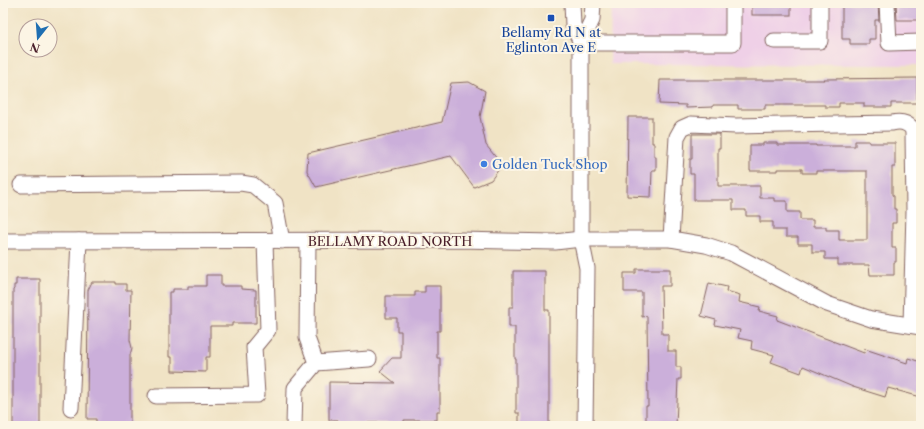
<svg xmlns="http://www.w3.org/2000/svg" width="924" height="429" font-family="'Libre Caslon Text',serif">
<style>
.built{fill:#efd0e7}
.building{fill:#cbafda}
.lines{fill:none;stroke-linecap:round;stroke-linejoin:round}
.minor-casing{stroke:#846461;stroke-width:17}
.minor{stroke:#fff;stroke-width:15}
.rail-casing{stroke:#4a1f2b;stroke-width:4.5}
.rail{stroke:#fcf5e5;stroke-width:3;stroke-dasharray:9;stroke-linecap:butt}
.transit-dot{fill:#1a4fb4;stroke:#fcf5e5;stroke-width:1.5}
.shop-dot{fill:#3f7fe0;stroke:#fcf5e5;stroke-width:1.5}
.labels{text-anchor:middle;stroke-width:4;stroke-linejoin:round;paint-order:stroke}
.transit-label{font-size:13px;fill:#164399;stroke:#fcf5e5}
.shop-label{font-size:13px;fill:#366cbe;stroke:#fcf5e5;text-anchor:start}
.street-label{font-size:13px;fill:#4a1f2b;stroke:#fcf5e5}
</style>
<rect width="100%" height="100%" fill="#fcf5e5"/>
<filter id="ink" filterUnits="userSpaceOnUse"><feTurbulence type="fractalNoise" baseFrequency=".025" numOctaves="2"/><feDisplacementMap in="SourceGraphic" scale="8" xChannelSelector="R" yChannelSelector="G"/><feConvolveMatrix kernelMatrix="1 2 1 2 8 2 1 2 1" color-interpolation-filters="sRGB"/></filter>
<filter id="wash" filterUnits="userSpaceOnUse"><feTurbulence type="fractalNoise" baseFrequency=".012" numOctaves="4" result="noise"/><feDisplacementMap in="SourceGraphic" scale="16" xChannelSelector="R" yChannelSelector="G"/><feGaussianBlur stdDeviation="0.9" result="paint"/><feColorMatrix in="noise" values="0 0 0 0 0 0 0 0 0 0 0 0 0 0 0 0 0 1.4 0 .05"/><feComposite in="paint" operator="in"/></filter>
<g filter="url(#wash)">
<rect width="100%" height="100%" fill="#f0e3c5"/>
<polygon class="built" points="611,3 921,3 921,65 610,64"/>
<g id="blocks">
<g class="building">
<rect x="752" y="3" width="39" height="12"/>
<polygon points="842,3 878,3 879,20 875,20 875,39 869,39 869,44 850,44 850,39 842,39"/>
<polygon points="896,3 921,3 921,20 897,20"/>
<polygon points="917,78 917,103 891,103 891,107 864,107 864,103 839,103 839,107 825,107 825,105 765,105 765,109 738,109 738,105 713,105 713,107 686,108 686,105 659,104 660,80 825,80 824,79"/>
<polygon points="469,82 485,91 480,117 486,145 502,165 491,180 474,187 451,156 316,187 307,171 308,153 442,122 451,83"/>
<polygon points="628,117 652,117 652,143 654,143 654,157 656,157 656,170 652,170 651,197 627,196"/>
<polygon points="692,134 720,134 720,148 718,148 718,186 760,186 760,198 774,198 774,201 787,201 787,212 800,212 800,220 813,220 813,227 826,227 826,230 839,230 839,240 867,240 867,171 816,171 816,173 802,173 802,169 777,169 777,171 750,171 750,145 763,145 763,143 777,143 777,145 816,145 816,146 855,146 855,141 869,141 869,143 895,143 895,167 892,167 892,195 894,196 894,209 896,209 896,223 892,223 892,248 896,248 896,262 894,262 894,275 870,275 869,265 838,265 838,259 825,259 825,252 812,252 812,244 798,244 798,237 786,237 786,230 773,230 773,222 760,222 760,216 746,216 746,210 733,210 733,200 694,200 694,174 690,174 690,159 692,159"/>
<polygon points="636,269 670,269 670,286 661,286 662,334 668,334 668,351 676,351 676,367 681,367 681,379 678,379 676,426 646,426 646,406 648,406 647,316 642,317 642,292 624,292 624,273 636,273"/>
<polygon points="513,271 545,271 545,310 549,310 549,426 519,426 519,413 516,413 516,359 515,359 515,327 509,327 509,307 513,307"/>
<polygon points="206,275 221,275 221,286 241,286 241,289 256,290 256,323 232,323 232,326 210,326 210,357 206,357 206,372 172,371 172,357 169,357 169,292 173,292 173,289 188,289 188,286 206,286"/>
<polygon points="16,279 40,279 40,426 13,426 13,290 14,289 14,285 16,285"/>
<polygon points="92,282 116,282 116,284 126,284 126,290 131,290 130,340 132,348 130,355 130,426 96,426 96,419 87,419 88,290"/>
<polygon points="709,283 727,287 726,291 740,295 739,302 760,307 759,311 778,316 777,320 864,353 865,349 907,363 908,358 921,362 921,397 888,388 885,397 853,387 803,366 801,373 771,362 774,355 751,349 752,341 738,338 740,330 715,325 716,320 701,316"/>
<polygon points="425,286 440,286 440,331 437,331 437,358 440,358 440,411 437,411 437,420 404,420 404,423 337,423 338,420 329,420 329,382 395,383 380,371 392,358 401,358 401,331 397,331 397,318 386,318 386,296 415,296 415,292 425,292"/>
</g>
</g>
</g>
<g filter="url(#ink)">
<use href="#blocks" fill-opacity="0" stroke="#846461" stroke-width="1"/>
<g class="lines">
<g class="minor-casing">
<g id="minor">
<polyline points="572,3 573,25 581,43 581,239 587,268 585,426"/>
<polyline points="887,3 889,43 921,42"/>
<polyline points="774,41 820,41 820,3"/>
<polyline points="581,43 733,43 733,3"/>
<polyline points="581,43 592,20 593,3"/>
<polyline points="21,185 241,183 253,185 275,203 282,241"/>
<path d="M671 239 677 137 682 128 691 124 736 126 892 123C900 121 906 122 912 128L913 133 914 211 911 325"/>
<polyline points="3,241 461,240 555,242 581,239 671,239 706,245 731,253 827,304 871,319 921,327"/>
<polyline points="308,241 307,338 316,363"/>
<polyline points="156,396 257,395 254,347 268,330 265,241"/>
<polyline points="71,408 79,241"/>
<polyline points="294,426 295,388 316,363 369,359"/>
</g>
</g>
<use href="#minor" class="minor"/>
<g class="rail-casing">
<polyline id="rail" points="3,4 5,3"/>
</g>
<use href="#rail" class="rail"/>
</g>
</g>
<rect class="transit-dot" x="547" y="14" width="8" height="8" rx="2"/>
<circle class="shop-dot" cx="484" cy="164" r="4"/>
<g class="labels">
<g class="transit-label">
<text x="551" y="37">Bellamy Rd N at<tspan x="551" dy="15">Eglinton Ave E</tspan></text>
</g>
<g class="shop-label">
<text x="492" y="169">Golden Tuck Shop</text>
</g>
<g class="street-label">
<text x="390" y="246">BELLAMY ROAD NORTH</text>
</g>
</g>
<rect width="924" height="429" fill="none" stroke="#fcf5e5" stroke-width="16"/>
<g transform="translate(38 38) rotate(197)"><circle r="19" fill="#fcf5e5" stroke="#b59f9b"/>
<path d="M0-3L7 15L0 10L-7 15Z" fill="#1f6fb2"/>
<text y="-6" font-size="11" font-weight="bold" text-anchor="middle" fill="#4a1f2b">N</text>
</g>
</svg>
